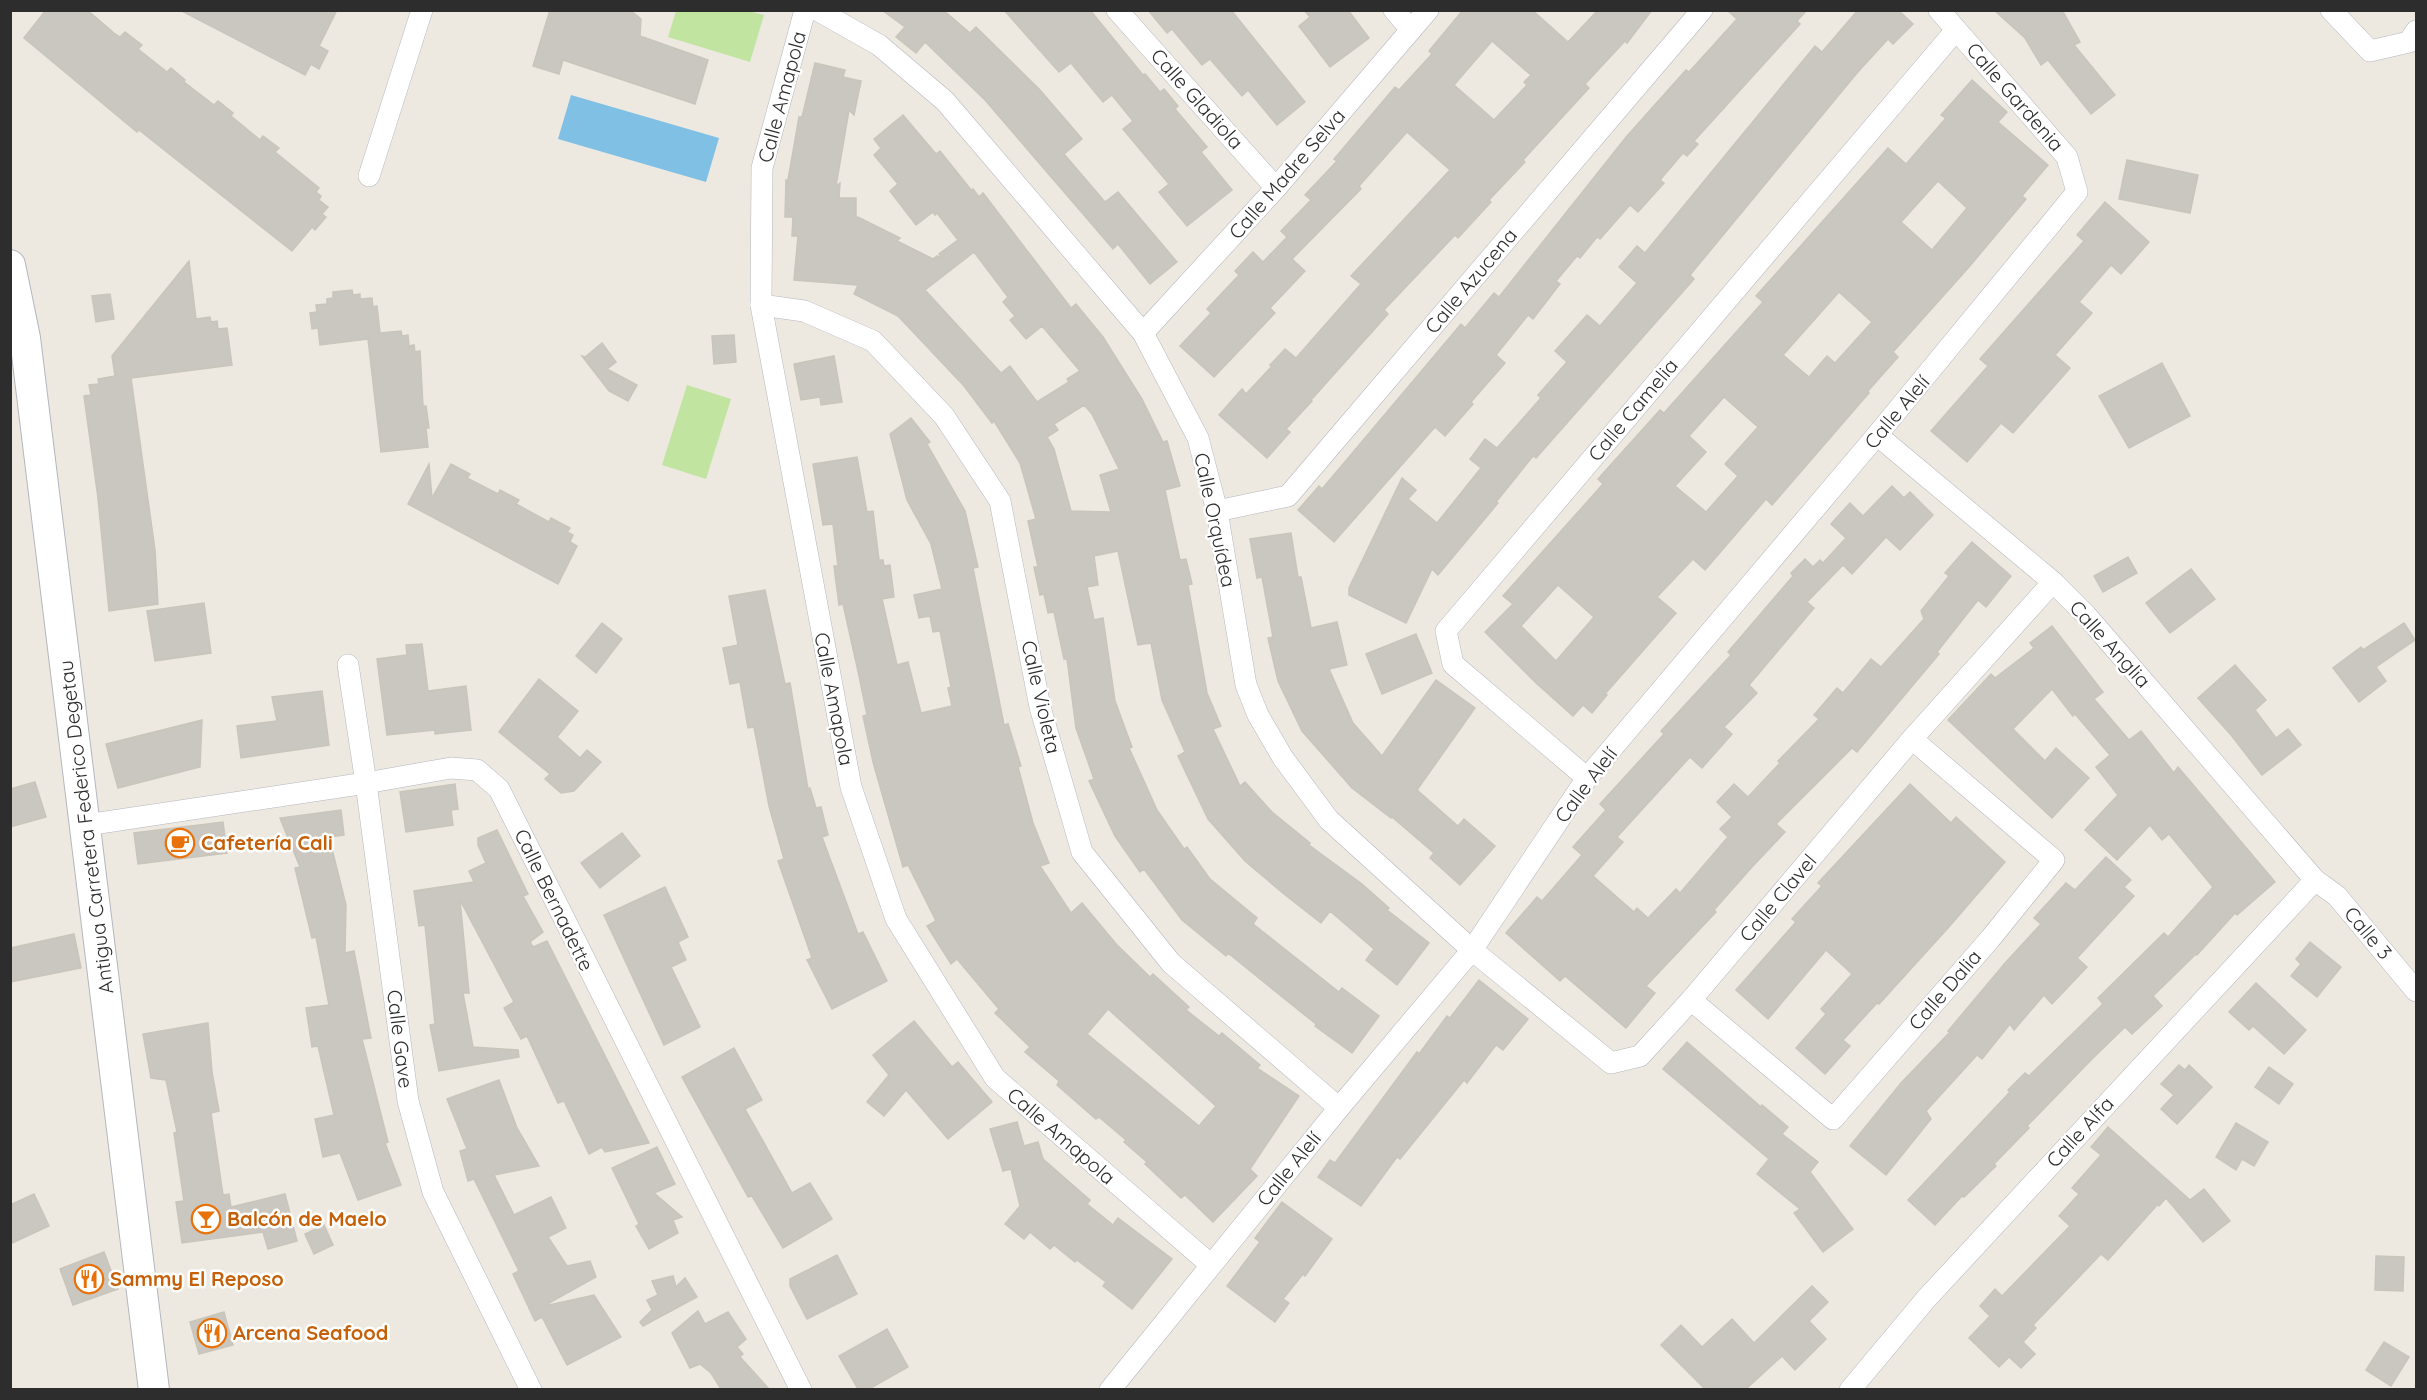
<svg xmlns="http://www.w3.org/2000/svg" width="2427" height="1400" font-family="Quicksand,sans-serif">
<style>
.pitch{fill:#c1e4a1}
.water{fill:#80c0e4}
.building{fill:#c9c7bf;stroke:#c9c5bb;stroke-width:1.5;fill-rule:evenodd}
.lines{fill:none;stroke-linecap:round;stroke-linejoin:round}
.street-casing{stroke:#b5b6bf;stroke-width:22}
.secondary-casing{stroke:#b5b6bf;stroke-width:32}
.street{stroke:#fff;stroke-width:21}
.secondary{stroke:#fff;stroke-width:30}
.labels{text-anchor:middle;stroke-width:5;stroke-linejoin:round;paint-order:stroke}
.street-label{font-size:20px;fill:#2d2d2d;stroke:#fff}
.food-label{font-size:20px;font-weight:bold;fill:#c56008;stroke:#fff;text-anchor:start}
</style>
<rect width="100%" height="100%" fill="#ede9e1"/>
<g class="pitch">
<polygon points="676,11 749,11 764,15 750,62 668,37"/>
<polygon points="687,385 731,399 706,479 662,465"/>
</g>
<polygon class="water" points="571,95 719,138 706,182 558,139"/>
<g class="building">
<polygon points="46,10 87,10 114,33 120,37 125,32 142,45 138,49 167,72 171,68 185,80 184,82 214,105 218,101 233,113 231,116 260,140 263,136 279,148 275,152 319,188 316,192 321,196 319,200 328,207 322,214 326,217 315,230 312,227 292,251 139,130 137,132 24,38"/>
<polygon points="180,10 337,10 319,46 328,51 319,69 311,64 305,75"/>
<polygon points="550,10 630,10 641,19 640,36 708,60 695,104 563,60 559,74 533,66"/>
<polygon points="882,10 943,10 970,33 976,27 1040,90 1082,139 1064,154 1105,202 1118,192 1177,262 1150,284 1118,244 1113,249 985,100 925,42 916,53 896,37 905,27"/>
<polygon points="1004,10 1090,10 1143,75 1145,74 1160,92 1164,89 1178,106 1175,109 1207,147 1201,152 1232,190 1187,226 1159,192 1169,184 1123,129 1133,121 1112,95 1103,102 1071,63 1059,72"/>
<polygon points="1148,10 1231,10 1305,102 1277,125 1248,90 1242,96 1210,59 1202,65 1172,29 1167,33"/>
<polygon points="1304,10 1348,10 1369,38 1330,67 1299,26 1310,17"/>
<path d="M1463 10H1532L1568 42 1598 10H1652L1627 43 1625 41 1585 84 1589 88 1523 160 1525 162 1489 200 1491 202 1458 238 1455 235 1384 310 1388 314 1311 400 1312 401 1286 429 1290 432 1267 458 1219 415 1242 389 1246 394 1272 366 1270 365 1285 349 1296 358 1361 284 1351 276 1450 170 1407 132 1359 186 1361 189 1292 259 1305 271 1270 308 1275 313 1214 377 1180 346 1211 313 1207 309 1239 275 1235 271 1253 252 1263 262 1287 237 1281 231 1311 200 1305 195 1337 161 1334 159 1395 87 1399 90 1432 54 1429 51ZM1492 41 1531 75 1524 82 1527 85 1494 120 1454 85Z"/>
<polygon points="1727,10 1807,10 1797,21 1800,24 1694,141 1698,144 1687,156 1683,153 1660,180 1664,183 1638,212 1630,205 1600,239 1597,237 1580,258 1577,256 1556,281 1560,284 1533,319 1528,315 1496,355 1505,363 1471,402 1473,404 1445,436 1435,427 1334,542 1298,510 1319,486 1322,489 1461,324 1465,328 1494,293 1499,297 1627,136 1686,70 1689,72 1737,19"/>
<polygon points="1858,10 1898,10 1913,24 1893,44 1888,39 1857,73 1690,275 1694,279 1536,458 1533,456 1496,502 1498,503 1438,575 1432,569 1406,623 1349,595 1349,588 1402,478 1416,490 1408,499 1437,523 1481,468 1470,459 1485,439 1497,448 1541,398 1538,395 1567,362 1555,351 1587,315 1600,326 1637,283 1619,267 1637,246 1645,253 1815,46 1822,52"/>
<polygon points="1994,10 2062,10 2080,42 2074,45 2115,95 2091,114 2048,60 2041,65 2025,38"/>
<path d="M815 63 845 70 843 77 861 81 854 115 849 110 836 186 840 183 839 198H856V218L858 217 900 238 897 241 933 259 937 256 943 259 939 254 958 240 937 213 935 215 933 212 916 225 890 191 898 184 874 155 881 148 874 139 903 115 936 154 940 151 972 191 973 189 979 197 983 193 1071 308 1076 304 1103 337 1142 399 1163 442 1167 441 1180 486 1165 490 1180 560 1186 559 1192 584 1188 585 1207 693 1221 726 1213 729 1240 786 1245 782 1272 812 1310 843 1309 845 1362 884 1389 908 1387 910 1429 943 1397 985 1366 960 1374 949 1330 911 1321 923 1284 894 1245 861 1208 819 1178 756 1185 752 1162 700 1151 643 1138 645 1118 551 1094 556 1098 585 1087 587 1094 620 1103 618 1115 701 1132 747 1129 748 1157 810 1184 849 1187 847 1210 879 1257 918 1253 924 1339 992 1342 988 1379 1016 1352 1053 1315 1026 1316 1024 1265 983 1228 953 1226 956 1182 920 1144 869 1140 872 1115 836 1089 781 1094 779 1076 728 1067 659H1064L1054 612 1048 613 1044 594 1040 595 1034 567H1038L1028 521 1036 519 1020 463 994 421 992 423 964 386 898 316 854 294 858 285 794 280 798 236H792L793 217H785L786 180H788L799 117H802ZM974 252 1008 297 1003 302 1015 316 1010 320 1026 339 1042 326 1080 371 1067 379 1069 382 1037 402 1010 366 1001 373 925 290ZM1084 405 1092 414 1119 469 1100 475 1111 512 1071 511 1054 449 1047 437 1058 430 1054 424Z"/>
<path d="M1972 80 2007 112 1998 122 2048 165 2022 196 2026 199 1969 267 1893 352 1898 357 1868 391 1869 393 1772 505 1766 499 1705 570 1693 559 1657 597 1676 613 1605 694 1607 695 1592 713 1583 705 1573 716 1536 683 1485 632 1513 604 1503 596 1603 484 1598 479 1660 410 1664 413 1763 302 1756 296 1888 148 1906 164 1946 118 1941 115ZM1938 181 1967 208 1932 250 1901 222ZM1839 292 1872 322 1835 363 1827 356 1809 377 1783 355ZM1724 397 1758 427 1725 464 1738 476 1706 512 1675 486 1706 452 1689 436ZM1558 585 1594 617 1556 661 1521 626Z"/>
<polygon points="2127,160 2198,175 2190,213 2119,199"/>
<polygon points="2105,202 2149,242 2121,274 2111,265 2079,302 2092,313 2055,355 2070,368 2013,433 2001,423 1967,462 1931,431 1988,366 1980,359 2084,241 2077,235"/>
<polygon points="189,261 196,319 210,317 211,322 217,321 218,329 227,328 232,365 131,378 155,550 158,604 109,611 98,498 84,396 91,395 89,385 99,384 98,379 115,376 112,356"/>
<polygon points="352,290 353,295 360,294 360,299 372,298 373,307 377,306 380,333 401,331 402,336 408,335 409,346 414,345 415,352 420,351 423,406 426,406 429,428 426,428 428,447 381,452 368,339 320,345 318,328 312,329 310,313 317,312 316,305 327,304 327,299 333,298 333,292"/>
<polygon points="110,294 114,319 96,322 92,296"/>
<polygon points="734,335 736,362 714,364 712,336"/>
<polygon points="602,343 616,362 607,369 637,385 628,401 609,391 582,356 585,357"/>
<polygon points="834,356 842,402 821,405 820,397 801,400 794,364"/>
<polygon points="2162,363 2190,416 2129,448 2099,396"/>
<path d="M911 418 930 442 927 444 965 511 978 567 973 568 1004 725 1008 724 1021 766 1018 767 1033 823 1049 863 1040 866 1071 913 1082 903 1117 945 1150 977 1153 974 1189 1007 1186 1010 1219 1036 1222 1033 1260 1065 1257 1068 1299 1096 1250 1169 1257 1176 1213 1222 1185 1195 1181 1198 1145 1164 1147 1162 1124 1142 1126 1140 1099 1117 1096 1119 1057 1085 1059 1081 1025 1052 1030 1047 995 1013 999 1009 957 959 951 964 927 926 936 921 908 865 903 867 873 762 863 716 867 715 858 671 843 604 839 605 834 566H838L833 524 823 525 813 464 857 457 867 512 873 511 879 560H883L884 566 890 565 894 597 882 599 897 665 908 662 921 713 952 706 948 688 951 687 940 631 933 632 930 616 919 618 914 595 942 589 931 544 907 500 890 434ZM1108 1009 1216 1106 1199 1126 1087 1034Z"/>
<polygon points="429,464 432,498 451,464 470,474 467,478 498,494 500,490 519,500 516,504 549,522 551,518 570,528 567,532 573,535 570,542 577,546 558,584 408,504"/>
<polygon points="1892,486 1904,498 1910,492 1933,515 1900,550 1886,537 1852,574 1843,565 1807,602 1814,608 1749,685 1757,693 1724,727 1732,734 1702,768 1690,757 1617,837 1623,842 1593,876 1634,912 1637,908 1648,918 1676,889 1680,893 1728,837 1720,829 1732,817 1717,802 1734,784 1748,797 1780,763 1778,761 1819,719 1814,715 1837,688 1843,693 1871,659 1881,667 1924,619 1921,611 1949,576 1945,573 1972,542 2011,576 1986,607 1978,600 1937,652 1939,654 1857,752 1852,748 1776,824 1785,832 1752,867 1714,910 1716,912 1646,986 1655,993 1626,1028 1565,976 1560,981 1506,933 1537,897 1542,901 1582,855 1573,847 1606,810 1600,804 1664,734 1661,731 1731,655 1728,652 1793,576 1791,573 1805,559 1813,567 1820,560 1823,563 1846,538 1831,524 1850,503 1863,516"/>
<polygon points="1291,533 1298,577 1301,577 1311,628 1337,622 1347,665 1329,669 1353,723 1382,756 1436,680 1475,708 1417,790 1458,826 1464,819 1495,846 1460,885 1430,858 1434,853 1392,817 1391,818 1352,788 1302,731 1278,681 1268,638 1273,637 1262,577 1257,578 1250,539"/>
<polygon points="2128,557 2137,573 2103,592 2094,576"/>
<polygon points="2191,569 2215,599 2170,633 2146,603"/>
<polygon points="765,590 785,684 790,683 808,789 810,788 816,808 821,807 828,835 822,837 858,934 863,932 887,981 832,1009 807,960 812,958 778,861 784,859 769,806 754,727 748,728 740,682 730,684 723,648 738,645 729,596"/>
<polygon points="204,603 211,653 155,661 147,611"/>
<polygon points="602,623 622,639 596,673 576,656"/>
<polygon points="2404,623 2415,640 2376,667 2386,681 2359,702 2333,668 2361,647 2363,650"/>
<polygon points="2052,626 2103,692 2094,699 2129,740 2141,731 2174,773 2178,767 2275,882 2237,915 2235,913 2197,955 2196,954 2153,996 2162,1006 2132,1034 2125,1027 2092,1059 2027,1126 2029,1128 1994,1164 1996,1166 1964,1197 1962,1196 1935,1225 1908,1200 2010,1092 2008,1090 2025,1073 2029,1076 2103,1004 2098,998 2164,933 2168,937 2213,887 2169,834 2162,840 2150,825 2117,860 2085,830 2118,795 2096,767 2110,755 2075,714 2073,716 2052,689 2013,729 2045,761 2056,748 2089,778 2052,818 1948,720 1991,674 1995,678 2034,648 2030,643"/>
<polygon points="1416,634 1432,673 1382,694 1366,654"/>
<polygon points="422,644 428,691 466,686 471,730 435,734 435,730 387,735 377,659 407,655 406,645"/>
<polygon points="2235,665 2266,700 2255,710 2276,738 2288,729 2301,745 2262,775 2231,735 2198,698"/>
<polygon points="539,679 578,711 557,737 580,758 587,750 601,762 574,791 561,793 545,779 550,774 499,732"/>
<polygon points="322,691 329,745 241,758 237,726 277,721 272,697"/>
<polygon points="202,720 200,767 118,788 106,744"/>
<polygon points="35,782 46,817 10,827 10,789"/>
<polygon points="455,784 458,809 451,810 453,825 406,832 400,792"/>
<polygon points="1910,784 1951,823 1956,817 2005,862 1948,928 1879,1004 1877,1003 1843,1040 1850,1046 1825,1074 1796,1048 1826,1014 1821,1009 1852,974 1826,950 1768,1019 1736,990 1796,922 1792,919 1822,886 1818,883"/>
<polygon points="341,810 344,835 329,837 346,905 345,953 354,951 371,1038 362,1039 388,1142 385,1143 401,1185 358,1200 340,1153 323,1157 315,1119 334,1115 318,1046 312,1047 306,1008 329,1005 316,937 312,938 295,868 300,867 280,818"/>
<polygon points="223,822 227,853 138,864 134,833"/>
<polygon points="497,830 528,894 523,896 543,932 530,942 533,947 547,941 649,1143 605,1152 602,1147 589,1154 564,1101 558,1103 527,1036 521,1039 504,1008 514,1002 460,900 469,993 463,993 473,1047 518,1050 519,1057 439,1071 430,1025 435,1024 425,925 419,926 414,891 474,882 469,871 486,863 478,845 478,838"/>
<polygon points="622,833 640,856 600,888 581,863"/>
<polygon points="2106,857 2131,880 2124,887 2134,896 2077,958 2087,967 2052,1004 2044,995 2014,1030 2010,1024 1982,1059 1977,1055 1926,1111 1931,1119 1886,1175 1850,1146 1901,1083 1950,1032 1948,1031 2006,962 2041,924 2034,918 2066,883 2075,890"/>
<polygon points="665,887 688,937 678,942 686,960 671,967 700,1027 664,1045 604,915"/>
<polygon points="74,934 81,968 10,982 10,948"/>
<polygon points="2310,942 2341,967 2317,997 2291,976 2301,964 2296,959"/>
<polygon points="1479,980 1528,1019 1503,1050 1496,1045 1467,1083 1464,1080 1400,1159 1397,1157 1361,1206 1318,1177 1330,1160 1335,1163 1417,1052 1419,1054 1447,1016 1450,1018"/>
<polygon points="2256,983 2306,1030 2284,1054 2253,1026 2249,1030 2229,1012"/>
<polygon points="914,1021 952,1067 958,1062 992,1102 948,1139 906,1090 884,1116 867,1102 889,1075 873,1055"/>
<polygon points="208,1023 212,1072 219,1111 211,1113 223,1195 229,1194 231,1207 285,1194 297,1241 268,1249 263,1232 182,1243 176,1202 184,1201 174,1133 177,1132 166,1080 151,1078 143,1034"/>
<polygon points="1687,1042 1761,1107 1762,1105 1788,1127 1782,1134 1818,1162 1810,1172 1853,1229 1823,1252 1794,1213 1800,1209 1757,1174 1769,1159 1663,1069"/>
<polygon points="734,1048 762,1100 745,1109 792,1193 810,1183 832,1219 783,1248 752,1196 748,1197 682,1077"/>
<polygon points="2179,1065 2185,1070 2189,1065 2212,1087 2177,1124 2161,1109 2174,1095 2161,1084"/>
<polygon points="2269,1067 2293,1084 2279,1104 2255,1087"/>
<polygon points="499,1080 517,1128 539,1166 494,1175 514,1215 551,1197 566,1228 548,1237 567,1266 590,1261 596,1277 549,1303 549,1305 594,1295 621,1337 567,1365 542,1317 535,1321 513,1274 519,1271 474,1179 468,1181 460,1151 467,1149 447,1099"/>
<polygon points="1017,1122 1024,1146 1038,1142 1043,1159 1090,1200 1087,1204 1113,1225 1118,1218 1172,1259 1132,1309 1103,1286 1106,1282 1077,1260 1075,1262 1054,1245 1050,1249 1030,1232 1024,1239 1005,1224 1020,1206 1011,1169 1003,1171 990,1129"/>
<polygon points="2236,1123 2268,1142 2254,1166 2242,1159 2236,1170 2216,1157"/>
<polygon points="2108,1127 2190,1200 2204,1189 2230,1221 2203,1242 2166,1198 2159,1206 2158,1204 2108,1260 2101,1254 2033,1325 2036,1328 2023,1342 2035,1354 2021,1368 2009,1357 1999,1367 1969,1338 1990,1316 1980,1306 1995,1289 2002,1296 2070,1226 2059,1216 2079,1194 2072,1188 2101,1155 2091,1147"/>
<polygon points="657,1147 675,1184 654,1193 682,1217 673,1220 678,1233 649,1249 636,1226 639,1224 612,1168"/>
<polygon points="34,1194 49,1226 10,1244 10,1205"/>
<polygon points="1282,1202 1332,1239 1305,1276 1303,1274 1283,1299 1289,1303 1275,1322 1227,1286 1260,1242 1255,1238"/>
<polygon points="324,1225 333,1245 314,1254 305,1234"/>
<polygon points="104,1252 118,1289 73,1305 60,1269"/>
<polygon points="837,1255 857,1294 807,1319 790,1286 790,1279"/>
<polygon points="2376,1256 2404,1257 2403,1291 2375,1290"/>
<polygon points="673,1276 676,1287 685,1278 697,1297 643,1326 640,1322 652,1310 647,1300 658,1295 652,1281"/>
<polygon points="1812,1286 1828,1302 1809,1321 1826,1339 1795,1370 1782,1356 1746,1389 1705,1389 1661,1345 1681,1325 1702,1347 1732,1319 1754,1343"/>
<polygon points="698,1311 705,1324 728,1312 746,1339 737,1347 743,1354 740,1357 769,1389 721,1389 711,1373 700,1364 690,1368 672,1333"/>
<polygon points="224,1312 233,1345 199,1354 190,1322"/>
<polygon points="887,1329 908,1367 869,1389 858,1389 839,1356"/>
<polygon points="2384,1342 2409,1357 2391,1386 2366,1370"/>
</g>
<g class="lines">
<g class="street-casing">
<g id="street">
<polyline points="805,10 762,168 761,305 851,787 896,919 995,1078 1211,1265"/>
<polyline points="817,10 879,45 945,101 1143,333 1198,438 1217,511 1246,685 1258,715 1283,758 1329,820 1472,950 1611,1063 1640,1056 1691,1000 1912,739 2053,582"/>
<polyline points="1117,10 1276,188"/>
<polyline points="1394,10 1411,30"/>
<polyline points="2331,10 2370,51 2409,42 2416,31"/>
<polyline points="369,176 422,10"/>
<polyline points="761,305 804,311 873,341 944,416 1000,501 1040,707 1082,852 1171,963 1339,1108"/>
<polyline points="1143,333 1276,188 1428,10"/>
<polyline points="1877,435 2053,582 2086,615 2315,880 2337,896 2416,991"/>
<polyline points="1217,511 1288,496 1702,10"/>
<polyline points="348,665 366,783 408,1101 433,1192 531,1390"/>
<polyline points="1587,778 1453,664 1446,631 1956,30"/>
<polyline points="86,825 366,783 451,768 477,770 499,789 801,1390"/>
<polyline points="1691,1000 1833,1119 1990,939 2054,860 1912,739"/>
<polyline points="1110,1390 1339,1108 1472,950 1587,778 1877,435 2077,192 2067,157 1939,10"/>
<polyline points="1850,1390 1926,1299 2315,880"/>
</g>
</g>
<g class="secondary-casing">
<polyline id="secondary" points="10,265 25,338 154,1390"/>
</g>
<use href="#street" class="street"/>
<use href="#secondary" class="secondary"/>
</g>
<defs>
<g id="cafe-ring" transform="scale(1.5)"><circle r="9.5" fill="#fff" stroke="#e8710a" stroke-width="1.5"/><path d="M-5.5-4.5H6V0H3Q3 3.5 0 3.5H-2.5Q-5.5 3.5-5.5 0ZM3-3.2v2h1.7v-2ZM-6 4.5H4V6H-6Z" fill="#e8710a"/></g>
<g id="bar-ring" transform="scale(1.5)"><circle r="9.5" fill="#fff" stroke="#e8710a" stroke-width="1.5"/><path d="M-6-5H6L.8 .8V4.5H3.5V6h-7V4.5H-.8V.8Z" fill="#e8710a"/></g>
<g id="restaurant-ring" transform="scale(1.5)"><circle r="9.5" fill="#fff" stroke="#e8710a" stroke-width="1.5"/><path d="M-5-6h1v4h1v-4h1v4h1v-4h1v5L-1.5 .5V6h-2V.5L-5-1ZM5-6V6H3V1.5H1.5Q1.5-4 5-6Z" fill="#e8710a"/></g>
</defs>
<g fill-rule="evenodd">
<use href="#cafe-ring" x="180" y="843"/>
<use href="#bar-ring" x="206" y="1219"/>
<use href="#restaurant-ring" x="89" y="1279"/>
<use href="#restaurant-ring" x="212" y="1333"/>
</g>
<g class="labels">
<g class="street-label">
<text transform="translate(782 97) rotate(-75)" y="7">Calle Amapola</text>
<text transform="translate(2015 97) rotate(49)" y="7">Calle Gardenia</text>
<text transform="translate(1197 99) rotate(48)" y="7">Calle Gladiola</text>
<text transform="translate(1287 174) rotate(-49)" y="7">Calle Madre Selva</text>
<text transform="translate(1471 281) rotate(-50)" y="7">Calle Azucena</text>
<text transform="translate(1633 410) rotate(-50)" y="7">Calle Camelia</text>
<text transform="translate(1897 412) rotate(-50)" y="7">Calle Alelí</text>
<text transform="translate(1215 520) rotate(78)" y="7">Calle Orquídea</text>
<text transform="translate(2110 644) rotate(48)" y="7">Calle Anglia</text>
<text transform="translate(1041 697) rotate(77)" y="7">Calle Violeta</text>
<text transform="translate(834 699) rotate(79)" y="7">Calle Amapola</text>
<text transform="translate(1586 785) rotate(-53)" y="7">Calle Alelí</text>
<text transform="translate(86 827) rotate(-97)" y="7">Antigua Carretera Federico Degetau</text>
<text transform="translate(1778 898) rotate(-50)" y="7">Calle Clavel</text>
<text transform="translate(554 900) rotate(64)" y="7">Calle Bernadette</text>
<text transform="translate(2368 933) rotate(50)" y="7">Calle 3</text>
<text transform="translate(1945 990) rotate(-49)" y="7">Calle Dalia</text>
<text transform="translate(400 1039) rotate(83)" y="7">Calle Gave</text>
<text transform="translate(2080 1132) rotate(-47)" y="7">Calle Alfa</text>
<text transform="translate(1061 1136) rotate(41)" y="7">Calle Amapola</text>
<text transform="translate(1289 1169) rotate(-51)" y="7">Calle Alelí</text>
</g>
<g class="food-label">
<text x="201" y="850">Cafetería Cali</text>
<text x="227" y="1226">Balcón de Maelo</text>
<text x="110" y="1286">Sammy El Reposo</text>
<text x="233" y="1340">Arcena Seafood</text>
</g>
</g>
<rect width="2427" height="1400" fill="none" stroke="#2d2d2d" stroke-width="24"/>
</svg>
